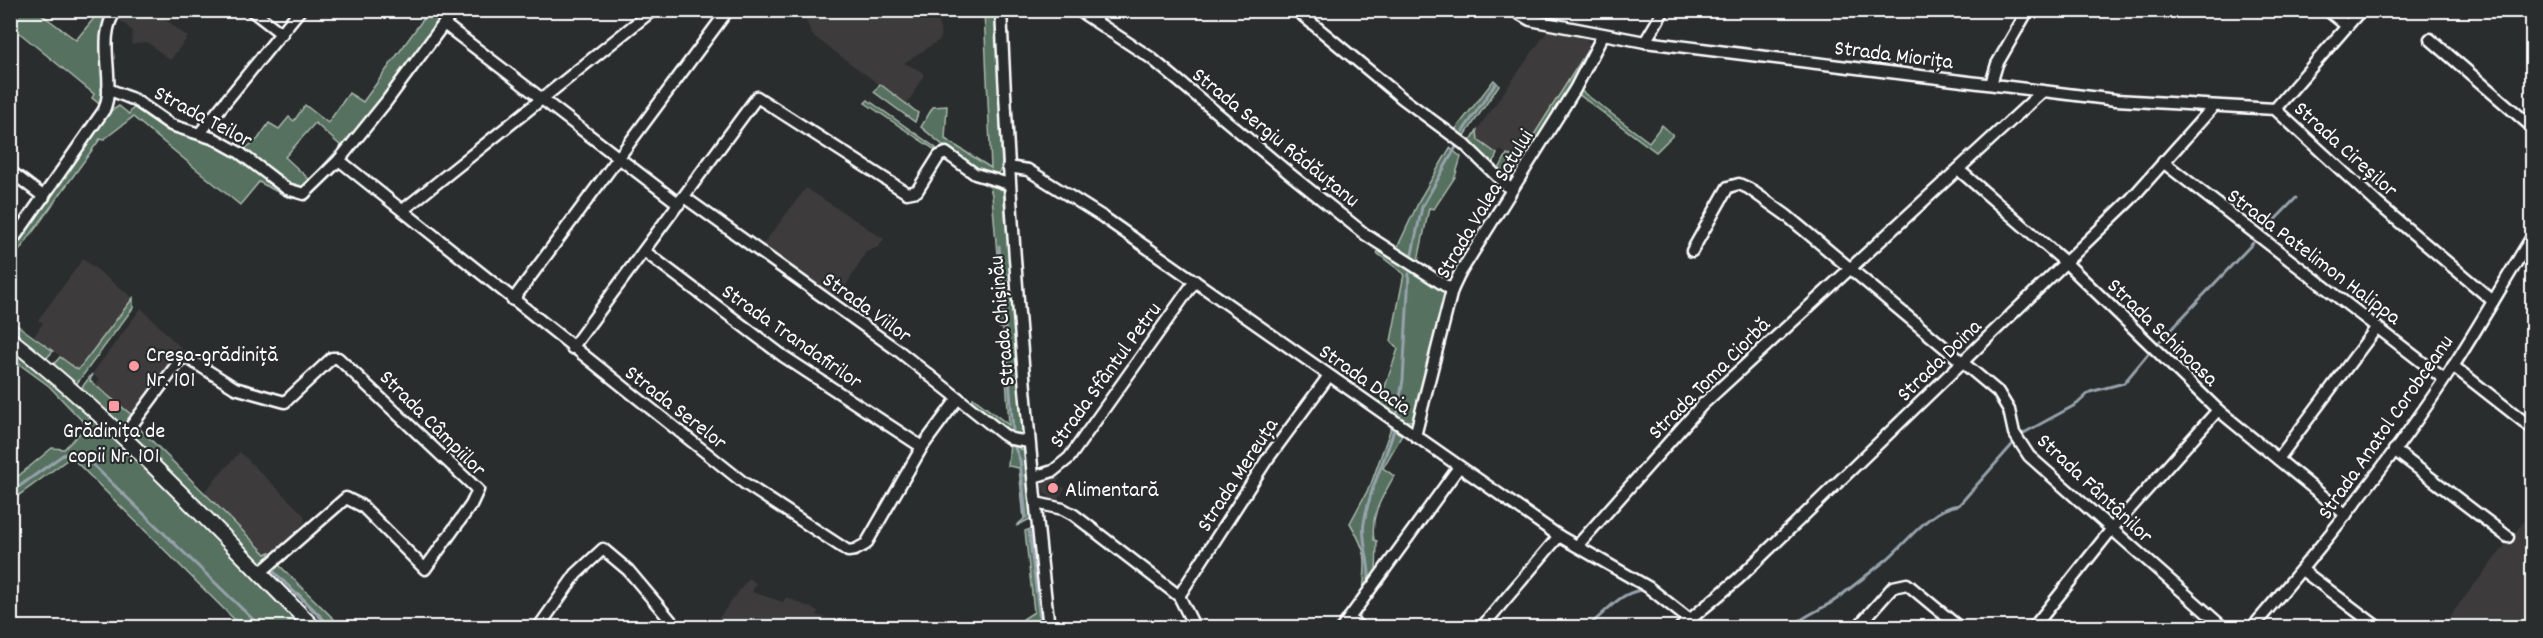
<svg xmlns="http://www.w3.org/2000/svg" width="2543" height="638" font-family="Dekko,sans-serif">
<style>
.built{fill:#3e3a3b}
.green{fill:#56715f;stroke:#aab8af;stroke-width:1.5;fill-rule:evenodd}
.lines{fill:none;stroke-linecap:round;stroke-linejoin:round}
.stream{stroke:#97a2ac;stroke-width:3}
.minor-casing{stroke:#fff;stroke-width:15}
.major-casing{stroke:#fff;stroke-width:18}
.minor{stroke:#2a2d2e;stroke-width:10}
.major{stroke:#2a2d2e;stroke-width:14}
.poi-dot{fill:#ff9aa2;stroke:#2a2d2e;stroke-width:2}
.labels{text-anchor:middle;stroke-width:4.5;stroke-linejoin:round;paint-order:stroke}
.street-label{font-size:22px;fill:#fff;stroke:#2a2d2e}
.poi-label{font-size:22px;fill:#fff;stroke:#2a2d2e;text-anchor:start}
</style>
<rect width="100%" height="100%" fill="#2a2d2e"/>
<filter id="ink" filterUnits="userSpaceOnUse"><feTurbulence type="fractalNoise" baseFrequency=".0167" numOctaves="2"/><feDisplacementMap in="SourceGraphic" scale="12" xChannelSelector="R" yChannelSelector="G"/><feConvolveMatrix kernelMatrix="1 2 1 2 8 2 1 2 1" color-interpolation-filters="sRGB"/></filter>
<g filter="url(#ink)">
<g class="built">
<polygon points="123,11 155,11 188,37 170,60 147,42 131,45 133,31 117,18"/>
<polygon points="802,11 938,11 941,39 904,63 923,72 923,77 907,105 812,35"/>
<polygon points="1548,30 1586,39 1591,45 1518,161 1500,150 1497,154 1478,141 1477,130"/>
<polygon points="806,188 884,239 878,247 866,252 837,301 761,247"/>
<polygon points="83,259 133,298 78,370 34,336 43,323 38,320"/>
<polygon points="141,308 182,349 133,416 96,385 99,380 92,374"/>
<polygon points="240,452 304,515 305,522 279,548 266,554 204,492"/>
<polygon points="1055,475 1060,478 1057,483 1065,488 1056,502 1044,493 1042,485"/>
<polygon points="2532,511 2532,627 2441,628 2464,598"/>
<polygon points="749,578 756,583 752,592 783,602 786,597 818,611 817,615 853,627 712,627"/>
</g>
<g class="green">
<polygon points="10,11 37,11 76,40 100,11 110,11 102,106 92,98 94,94 11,26"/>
<path d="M429 11H448L389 93 309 187 293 189 243 150 258 139 269 123 279 129 289 117 294 121 305 105 328 123 349 93 363 102ZM315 123 341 146 310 180 285 157Z"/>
<polygon points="984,11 996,11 1002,170 992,177 967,165 921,127 933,107 947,106 945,139 991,168"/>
<polygon points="1591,45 1592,49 1511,181 1499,169 1507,154 1518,160"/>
<polygon points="1494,80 1499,85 1464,137 1455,130"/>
<polygon points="880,84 918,113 915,122 874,92"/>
<polygon points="1580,90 1649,142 1662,125 1673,135 1656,152 1578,94"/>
<polygon points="868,100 936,148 935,150 865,103"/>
<polygon points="135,105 179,134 204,139 231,153 268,178 289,198 259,182 240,205 133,117 103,140 100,139 11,262 11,251 109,112 119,106 129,114"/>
<polygon points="1477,130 1478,140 1497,154 1493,163 1470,142"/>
<polygon points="1450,148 1461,157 1455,177 1434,209 1429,208 1418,261 1397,248 1421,197"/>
<path d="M975 179 1003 190 1025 433C1006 440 984 415 970 405L973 398 1009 425 1003 329 999 327 997 318 1002 313 992 195 990 187Z"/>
<polygon points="1381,248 1437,284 1446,297 1413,421 1399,421 1378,407 1398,349 1391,341 1404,274 1377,253"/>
<polygon points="133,298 133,308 75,386 52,366 60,357 78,370"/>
<polygon points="10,320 53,351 45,360 11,332"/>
<polygon points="11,342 97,418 305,627 242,627 71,457 11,501 11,482 52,448 64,449 87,426 49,386 11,358"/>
<polygon points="92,374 90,381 133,416 123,430 80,390"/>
<polygon points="137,426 266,554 270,552 270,558 260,567 130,437"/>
<path d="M1391 428 1402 435 1383 468 1394 476C1382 498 1370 514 1374 540L1377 541 1376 573 1363 591C1367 558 1367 552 1350 523L1371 484Z"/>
<polygon points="1010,442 1025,452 1032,518 1016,526 1024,519 1019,468 1008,466"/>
<polygon points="1033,528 1044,627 1032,627 1023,619 1034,612 1025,531"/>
<polygon points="278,564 342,627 332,627 298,593 291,599 267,574"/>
</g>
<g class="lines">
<g class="stream">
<polyline points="1463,131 1496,83"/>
<polyline points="2265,230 2296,198"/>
<polyline points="999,246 1013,431"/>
<polyline points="1412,254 1422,207 1456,147"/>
<polyline points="2158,343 2253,243"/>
<polyline points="1397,414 1403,380 1409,274"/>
<polyline points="2022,434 2077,404 2090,392 2124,383 2148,354"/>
<polyline points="1015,448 1020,460 1026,517"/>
<polyline points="10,493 63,455 71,453 88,460 262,628"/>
<polyline points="1029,532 1041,628"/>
<polyline points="274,572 331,628"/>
<path d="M1369 579C1370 561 1361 540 1364 523 1369 490 1385 461 1394 430"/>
<polyline points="1358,620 1363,606"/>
<path d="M1586 628C1606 613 1617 594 1641 590"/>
<path d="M1791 628C1803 615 1824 609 1838 598 1854 585 1870 573 1886 560 1908 542 1929 509 1959 505L2012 445"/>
</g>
<g class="minor-casing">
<g id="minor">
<polyline points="251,10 282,34"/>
<path d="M1001 10C1010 217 1025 422 1049 628"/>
<polyline points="1078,10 1151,58 1290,174 1366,235 1452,290"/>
<polyline points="1296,10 1402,98 1464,144 1511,190"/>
<polyline points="1513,10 1530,20 1645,42 2116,100 2275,109"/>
<polyline points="2327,10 2347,26"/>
<polyline points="444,24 679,204"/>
<polyline points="2430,39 2532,127"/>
<polyline points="1645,42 1664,10"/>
<polyline points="1991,84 1997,64 2028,10"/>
<polyline points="108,89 135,100 171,125 215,139 240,153 287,189 304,194 339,160 386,102 454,10"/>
<polyline points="2275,109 2377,203 2493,301"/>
<polyline points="2275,109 2361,10"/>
<polyline points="200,133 300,10"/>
<polyline points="339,160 744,483 848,551 855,550 866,544 922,447 958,398"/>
<polyline points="2163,162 2444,379"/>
<polyline points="1008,167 1028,170 1103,217 1559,536 1648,587 1700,628"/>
<polyline points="1959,170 2065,262 2218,410 2346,515"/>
<polyline points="10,171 44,197"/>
<polyline points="684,197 900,352 1003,434 1011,439 1029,442"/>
<polyline points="403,210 653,10"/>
<path d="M10 244 104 110C117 79 95 40 116 10"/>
<polyline points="644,251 783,356 922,447"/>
<polyline points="1692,251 1728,187 1739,184 1748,188 1786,215 1998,392 2009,410 2014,433 2029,456 2224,628"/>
<polyline points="513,300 728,10"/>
<polyline points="572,348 757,97 907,193 917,191 939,156 946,153 975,174 1009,184"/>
<polyline points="2453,366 2532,428"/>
<polyline points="1415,436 1452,290 1460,273 1575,89 1603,35"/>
<polyline points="123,437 181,359 189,359 235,388 285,402 332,358 338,358 478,490 471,505 425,569 362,506 346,498 260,573"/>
<polyline points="2394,450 2508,537"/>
<polyline points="2278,459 2377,327"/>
<polyline points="1034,477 1053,471 1069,458 1195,281"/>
<polyline points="1036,503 1063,509 1074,515 1179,596 1195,628"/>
<polyline points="1577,546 1702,405 2043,91"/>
<polyline points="2302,570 2379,628"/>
<polyline points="1179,596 1266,461 1328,377"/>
<polyline points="1349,618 1360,628"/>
<polyline points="538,628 576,574 603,549 628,570 677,628"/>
<polyline points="1342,628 1459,467"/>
<polyline points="1481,628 1559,536"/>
<polyline points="1680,628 1738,579 2131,199 2213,107"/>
<polyline points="1857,628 1893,587 1907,584 1960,628"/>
<polyline points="2033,628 2111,530 2218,410"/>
<path d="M2252 628C2323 545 2392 460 2452 368 2480 325 2505 280 2532 237"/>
</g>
</g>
<g class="major-casing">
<path id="major" d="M10 339C120 425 215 529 314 628"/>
</g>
<use href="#minor" class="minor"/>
<use href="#major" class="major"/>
</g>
</g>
<g class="poi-dot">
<circle cx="134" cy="366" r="6"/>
<rect x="108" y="400" width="12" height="12" rx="3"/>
<circle cx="1053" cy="488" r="6"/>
</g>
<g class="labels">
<g class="street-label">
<text transform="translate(1894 53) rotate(7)" y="8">Strada Miorița</text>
<text transform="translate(204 115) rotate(28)" y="8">Strada Teilor</text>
<text transform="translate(1277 136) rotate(39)" y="8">Strada Sergiu Rădăuțanu</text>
<text transform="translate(2347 148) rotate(42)" y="8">Strada Cireșilor</text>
<text transform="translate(1483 203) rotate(-59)" y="8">Strada Valea Satului</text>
<text transform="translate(2315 255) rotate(37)" y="8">Strada Patelimon Halippa</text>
<text transform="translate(868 306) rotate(36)" y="8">Strada Viilor</text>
<text transform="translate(1000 321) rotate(-95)" y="8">Strada Chișinău</text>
<text transform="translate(2164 331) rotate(44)" y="8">Strada Schinoasa</text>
<text transform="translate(793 335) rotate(35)" y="8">Strada Trandafirilor</text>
<text transform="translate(1938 359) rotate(-44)" y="8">Strada Doina</text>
<text transform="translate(1104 374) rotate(-54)" y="8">Strada Sfântul Petru</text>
<text transform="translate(1708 377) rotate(-45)" y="8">Strada Toma Ciorbă</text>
<text transform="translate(1366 378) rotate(35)" y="8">Strada Dacia</text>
<text transform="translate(677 406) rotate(38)" y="8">Strada Serelor</text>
<text transform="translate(434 422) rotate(45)" y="8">Strada Câmpiilor</text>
<text transform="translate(2384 426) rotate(-55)" y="8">Strada Anatol Corobceanu</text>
<text transform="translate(1236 474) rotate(-57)" y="8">Strada Mereuța</text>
<text transform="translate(2096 487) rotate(43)" y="8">Strada Fântânilor</text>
</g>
<g class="poi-label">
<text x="146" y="361">Creșa-grădiniță<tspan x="146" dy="25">Nr. 101</tspan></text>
<text x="114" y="437" text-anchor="middle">Grădinița de<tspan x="114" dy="25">copii Nr. 101</tspan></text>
<text x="1065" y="496">Alimentară</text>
</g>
</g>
<rect width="2543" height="638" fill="none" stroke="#2a2d2e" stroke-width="36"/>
<rect x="18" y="18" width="2507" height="602" fill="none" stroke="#fff" stroke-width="2" filter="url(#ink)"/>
</svg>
